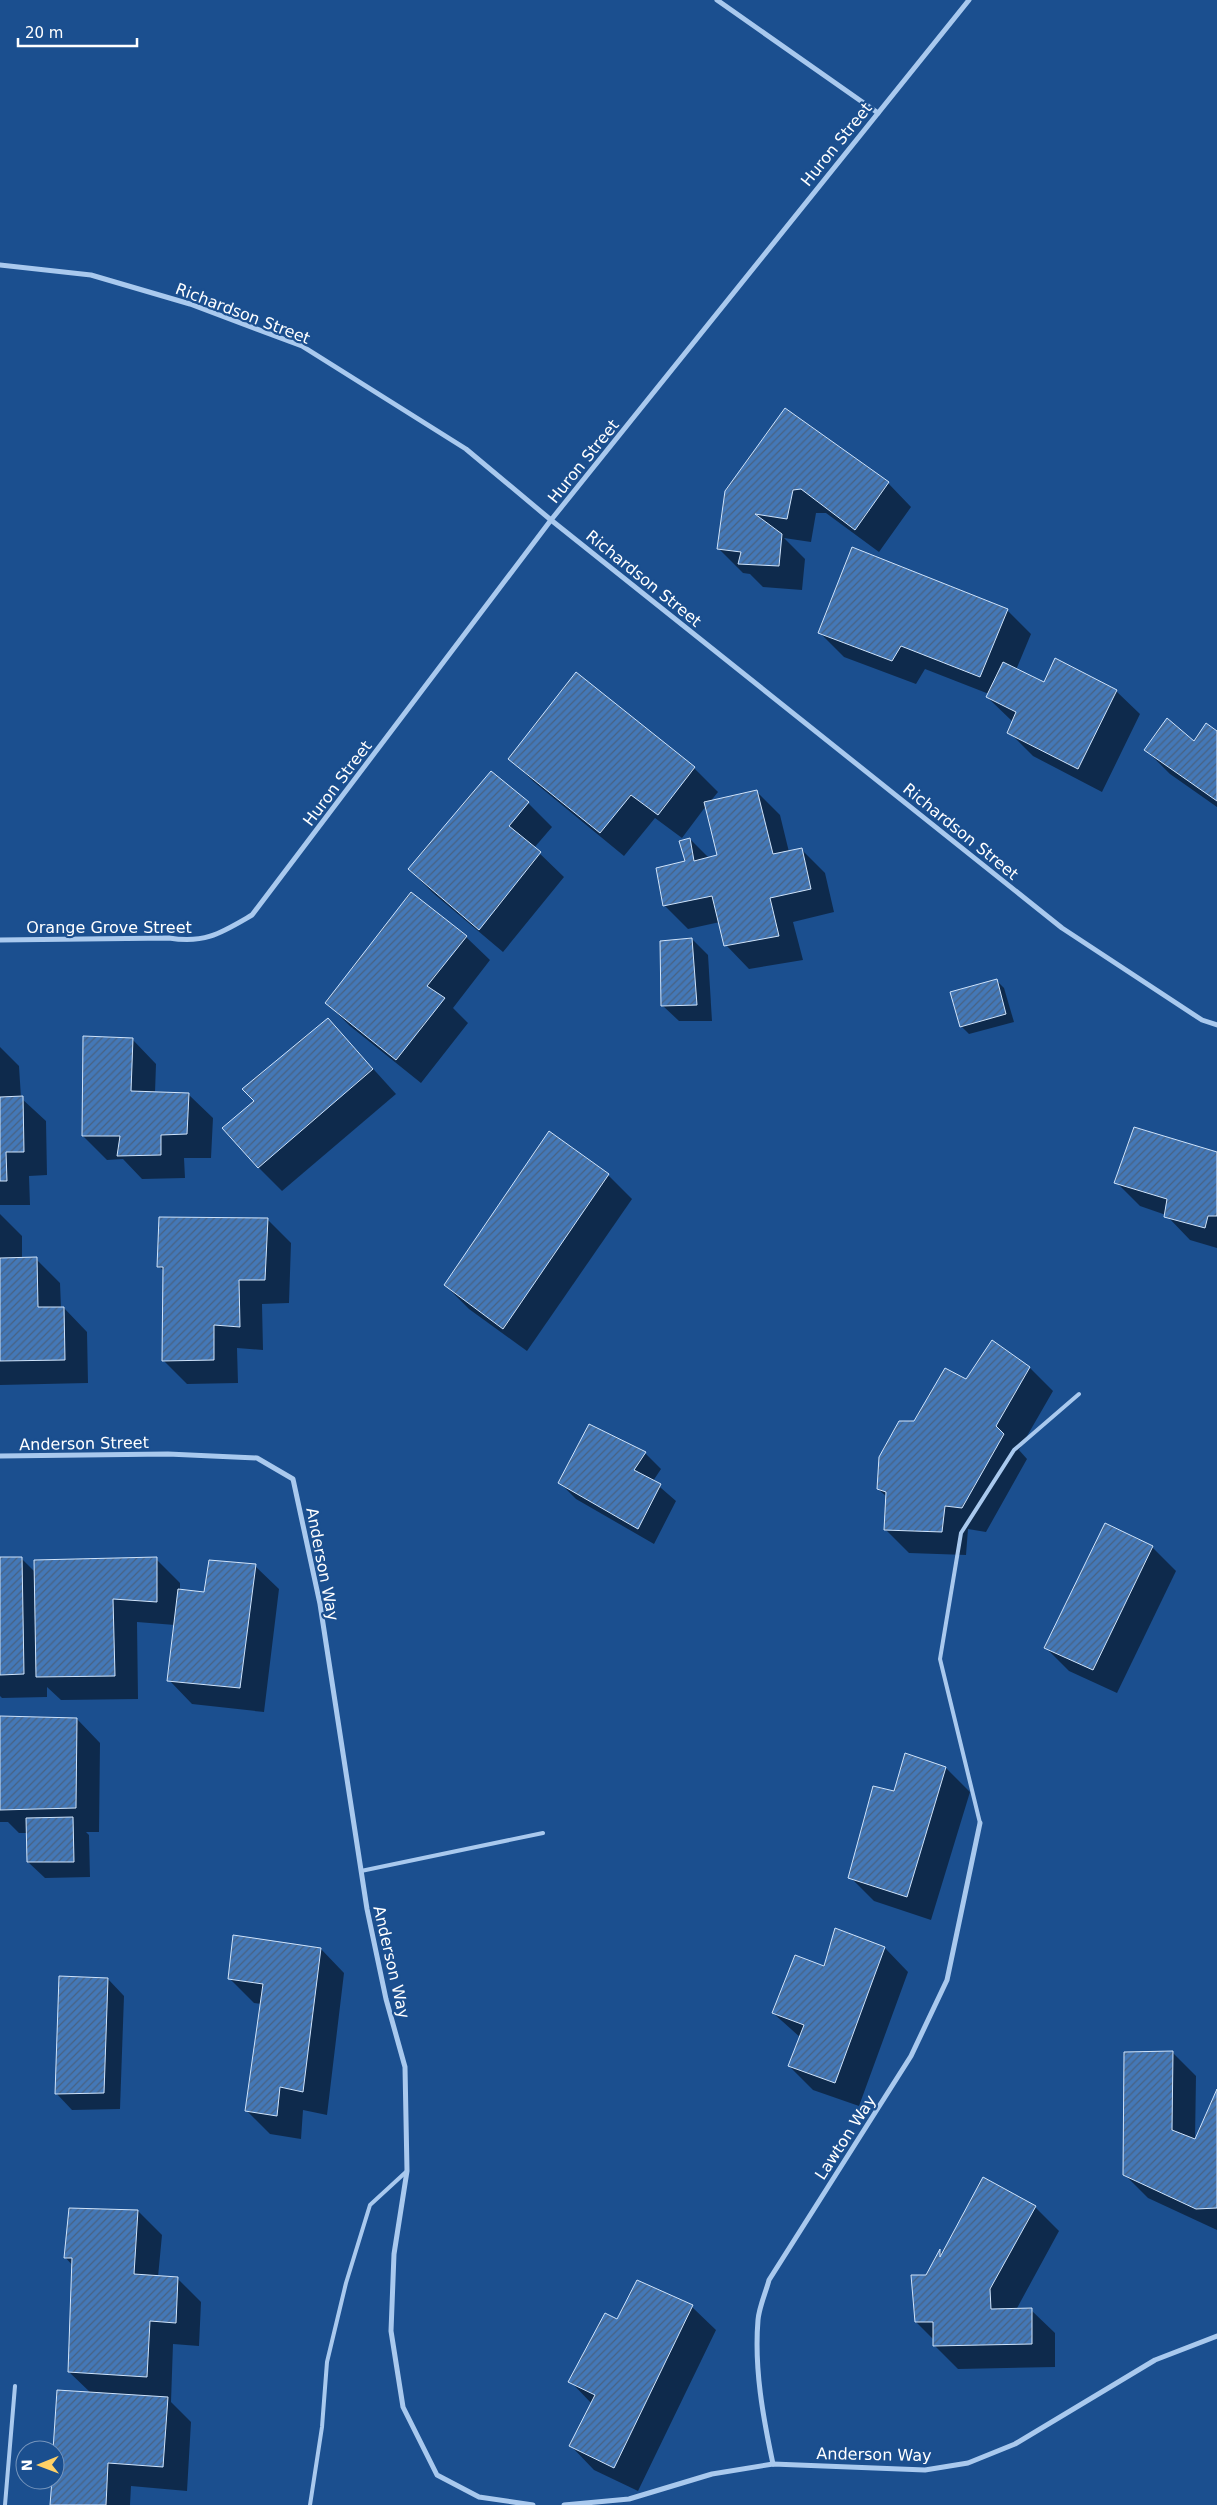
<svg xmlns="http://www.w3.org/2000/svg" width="1217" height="2505" font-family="'DejaVu Sans',sans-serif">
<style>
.shadow{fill:#0007}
.building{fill:url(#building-hatch);stroke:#cfe3fa}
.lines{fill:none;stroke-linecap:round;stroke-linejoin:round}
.lane{stroke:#a9c9ee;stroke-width:4}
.street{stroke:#a9c9ee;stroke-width:5}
.labels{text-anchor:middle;stroke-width:4.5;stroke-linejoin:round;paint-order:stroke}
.street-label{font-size:16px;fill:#fff;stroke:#1b4f8f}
</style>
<defs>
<pattern id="building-hatch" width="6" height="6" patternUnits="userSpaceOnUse" patternTransform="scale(1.25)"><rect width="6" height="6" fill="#4478b7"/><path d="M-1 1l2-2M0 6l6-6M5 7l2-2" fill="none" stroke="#486282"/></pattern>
</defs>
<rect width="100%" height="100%" fill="#1b4f8f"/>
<g class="shadow">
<polygon points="786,409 888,483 911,507 879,552 826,513 816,513 811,542 784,538 805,559 802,590 763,587 750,574 743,573 719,549"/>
<polygon points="1007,610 1031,634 1016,670 1045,684 1116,691 1140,714 1102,792 1033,756 1009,732 1013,722 987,697 989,694 925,669 916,684 844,657 820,633"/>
<polygon points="1217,733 1217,807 1170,774 1146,750 1194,743"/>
<polygon points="510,759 694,768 718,792 710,802 756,791 780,815 789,852 801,849 825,873 834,912 793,922 803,960 749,969 726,945 720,922 688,929 664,905 686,862 690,839 709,858 718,856 706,806 682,838 655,818 624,856 534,782"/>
<polygon points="491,772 528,803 552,827 534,848 564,877 503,952 433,893 409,869"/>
<polygon points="466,937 490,960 453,1008 468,1023 421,1083 350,1026 327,1003"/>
<polygon points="692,939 708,955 712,1021 679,1021 662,1005"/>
<polygon points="996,980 1004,988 1014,1022 969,1034 961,1026"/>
<polygon points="328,1019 396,1094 282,1191 258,1167 256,1101"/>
<polygon points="133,1040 156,1064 155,1093 189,1095 213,1118 211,1158 184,1158 185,1178 142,1179 123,1159 107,1160 83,1136"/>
<polygon points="0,1047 19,1066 21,1098 46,1121 47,1175 29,1176 30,1205 0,1205"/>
<polygon points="1217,1154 1217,1248 1190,1240 1166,1215 1140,1206 1116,1182"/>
<polygon points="608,1175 632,1199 527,1351 469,1309 445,1285"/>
<polygon points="0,1214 22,1236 22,1259 36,1259 60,1283 61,1308 64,1308 87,1332 88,1383 0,1385"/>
<polygon points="267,1219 291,1243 289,1303 262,1304 263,1350 237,1348 238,1383 187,1384 163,1360 164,1272 159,1266"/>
<polygon points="1029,1367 1053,1391 1019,1450 1027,1459 986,1532 968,1529 966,1555 909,1553 885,1529 887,1497 878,1489 915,1422 966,1381"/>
<polygon points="645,1453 661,1469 653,1481 676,1501 654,1544 576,1499 560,1483"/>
<polygon points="1152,1547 1176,1571 1117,1693 1069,1671 1045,1647"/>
<polygon points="0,1558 21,1558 35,1572 156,1559 180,1583 180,1591 205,1594 255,1566 279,1589 264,1712 192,1704 169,1680 175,1625 137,1622 138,1699 61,1700 47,1687 47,1697 2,1698 0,1696"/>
<polygon points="0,1718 77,1719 100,1743 99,1832 86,1832 89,1835 90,1877 45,1878 28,1862 28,1833 19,1833 8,1822 0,1822"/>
<polygon points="906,1754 946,1768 970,1792 931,1920 874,1901 850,1877 895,1793"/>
<polygon points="885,1948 908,1972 859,2106 813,2090 789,2066 801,2038 773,2013 825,1967"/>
<polygon points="321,1949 344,1973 327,2115 303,2110 301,2139 270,2134 246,2110 262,2004 254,2003 230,1979"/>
<polygon points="108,1979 124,1996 120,2109 72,2110 56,2093"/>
<polygon points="1172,2052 1196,2076 1195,2141 1217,2092 1217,2230 1148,2198 1124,2174"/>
<polygon points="1035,2207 1059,2231 1016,2310 1031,2310 1055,2333 1055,2367 958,2369 934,2345 934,2340 916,2322 927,2276 940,2251 943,2254"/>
<polygon points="138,2211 162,2235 158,2277 177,2278 201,2302 199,2346 173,2344 171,2402 191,2422 187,2491 131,2486 130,2505 51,2505 53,2480 55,2480 92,2394 69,2372 73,2266 65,2257"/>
<polygon points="692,2307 716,2330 638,2491 594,2470 571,2446 592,2404 570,2381 617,2320"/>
</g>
<g class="building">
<polygon points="785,408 889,482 855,530 801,489 793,490 787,519 755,514 782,534 779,566 738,564 741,552 717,549 725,491"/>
<polygon points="852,547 1008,609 980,677 901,646 892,661 818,633"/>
<polygon points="1055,658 1117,690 1078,769 1007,733 1016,712 986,697 1003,662 1044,682"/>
<polygon points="576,672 695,767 658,815 631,795 600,833 508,759"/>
<polygon points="1167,718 1194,741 1206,723 1217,731 1217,801 1144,750"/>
<polygon points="491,771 529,802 509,826 541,852 479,930 408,869"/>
<polygon points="757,790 773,854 802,848 811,889 770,898 779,936 724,946 712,896 663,906 656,868 685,861 679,841 690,838 694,861 717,855 704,802"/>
<polygon points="411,892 467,936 427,986 445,998 396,1060 325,1003"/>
<polygon points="692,938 697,1005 661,1006 660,941"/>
<polygon points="997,979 1006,1014 960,1027 950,992"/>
<polygon points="328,1018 373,1069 258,1168 222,1128 254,1101 242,1089"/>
<polygon points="83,1036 133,1038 131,1091 189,1093 187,1134 161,1135 161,1155 117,1156 120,1136 82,1136"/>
<polygon points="23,1096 24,1152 6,1152 7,1181 0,1181 0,1097"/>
<polygon points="1134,1127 1217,1152 1217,1216 1208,1216 1205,1228 1164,1217 1167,1199 1114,1183"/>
<polygon points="549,1131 609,1174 503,1329 444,1285"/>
<polygon points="159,1217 268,1218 265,1280 239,1280 240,1327 214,1325 214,1360 162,1361 163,1267 157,1267"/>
<polygon points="37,1257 38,1307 64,1307 65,1360 0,1361 0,1258"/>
<polygon points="992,1340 1030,1367 996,1426 1004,1434 962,1508 945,1506 942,1532 884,1530 886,1492 877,1489 879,1457 899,1421 914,1421 945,1368 966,1379"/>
<polygon points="589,1424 646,1452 634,1470 661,1484 638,1529 558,1483"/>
<polygon points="1105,1523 1153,1546 1093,1670 1044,1648"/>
<polygon points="0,1557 22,1557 24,1674 0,1675"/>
<polygon points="157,1557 157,1602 113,1599 115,1676 36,1677 34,1560"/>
<polygon points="209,1560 256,1564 240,1688 167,1681 178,1589 204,1592"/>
<polygon points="0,1716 77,1718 76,1808 0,1810"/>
<polygon points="905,1753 946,1767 907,1897 848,1878 873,1786 894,1791"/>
<polygon points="73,1817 74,1862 27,1862 26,1818"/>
<polygon points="835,1928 885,1947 835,2083 788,2066 804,2025 772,2013 795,1955 824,1966"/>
<polygon points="233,1935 321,1948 303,2092 280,2087 277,2116 245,2111 263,1984 228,1979"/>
<polygon points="59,1976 108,1978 104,2093 55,2094"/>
<polygon points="1173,2051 1172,2130 1195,2139 1217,2089 1217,2208 1196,2209 1123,2175 1124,2052"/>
<polygon points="983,2177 1036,2206 990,2289 991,2309 1032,2308 1032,2344 933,2346 933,2322 915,2322 911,2275 926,2275 940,2249 940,2257"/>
<polygon points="69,2208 138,2210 134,2274 178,2277 176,2323 150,2321 147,2377 68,2372 72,2258 64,2258"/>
<polygon points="637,2280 693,2305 614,2468 569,2446 595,2395 568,2382 605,2313 617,2319"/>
<polygon points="57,2390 168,2397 163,2467 108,2463 106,2505 50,2505 52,2480 55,2480 53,2450"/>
</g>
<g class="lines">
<g class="lane">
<polyline points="980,1823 940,1659 961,1533 1014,1450 1079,1394"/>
<polyline points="361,1871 543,1833"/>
<polyline points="5,2505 15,2386"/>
<polyline points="310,2505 322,2427 327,2362 346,2283 370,2205 407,2171"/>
</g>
<g class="street">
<polyline points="717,0 878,113"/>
<polyline points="0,265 91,275 190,304 302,346 466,449 551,520 1062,928 1202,1020 1217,1025"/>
<path d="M0 940 169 938C205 944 221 933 252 915L551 520 969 0"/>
<polyline points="0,1456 168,1454 257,1458 293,1479 320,1604 367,1909 386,1999 405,2067 407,2171 394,2254 391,2331 403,2407 437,2475 479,2497 533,2505"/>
<path d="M773 2464C763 2417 754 2368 758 2320 759 2307 766 2292 769 2280L911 2056 947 1980 980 1823"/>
<polyline points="564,2505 629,2499 712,2474 773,2464 925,2470 968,2463 1015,2444 1155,2360 1217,2336"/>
</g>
</g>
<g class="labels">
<g class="street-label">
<text transform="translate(836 144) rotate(-51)" y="6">Huron Street</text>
<text transform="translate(243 313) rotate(21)" y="6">Richardson Street</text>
<text transform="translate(583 461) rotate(-51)" y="6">Huron Street</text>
<text transform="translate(644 578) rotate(39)" y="6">Richardson Street</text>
<text transform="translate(337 783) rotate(-53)" y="6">Huron Street</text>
<text transform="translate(961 831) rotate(39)" y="6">Richardson Street</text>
<text x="109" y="933">Orange Grove Street</text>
<text transform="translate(84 1443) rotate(-1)" y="6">Anderson Street</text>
<text transform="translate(323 1564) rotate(79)" y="6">Anderson Way</text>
<text transform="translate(392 1962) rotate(77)" y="6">Anderson Way</text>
<text transform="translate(845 2137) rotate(-57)" y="6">Lawton Way</text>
<text transform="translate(874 2454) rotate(1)" y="6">Anderson Way</text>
</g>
</g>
<g transform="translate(40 2465) rotate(269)"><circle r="24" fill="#1b4f8f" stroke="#7695bc"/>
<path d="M0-4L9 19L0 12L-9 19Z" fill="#ffd166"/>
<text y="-8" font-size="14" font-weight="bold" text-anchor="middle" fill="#ffffff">N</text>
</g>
<path d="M18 38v8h119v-8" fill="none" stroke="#ffffff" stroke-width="2.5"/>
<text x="25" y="38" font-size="15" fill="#ffffff" stroke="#1b4f8f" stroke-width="4" paint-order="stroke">20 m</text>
</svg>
